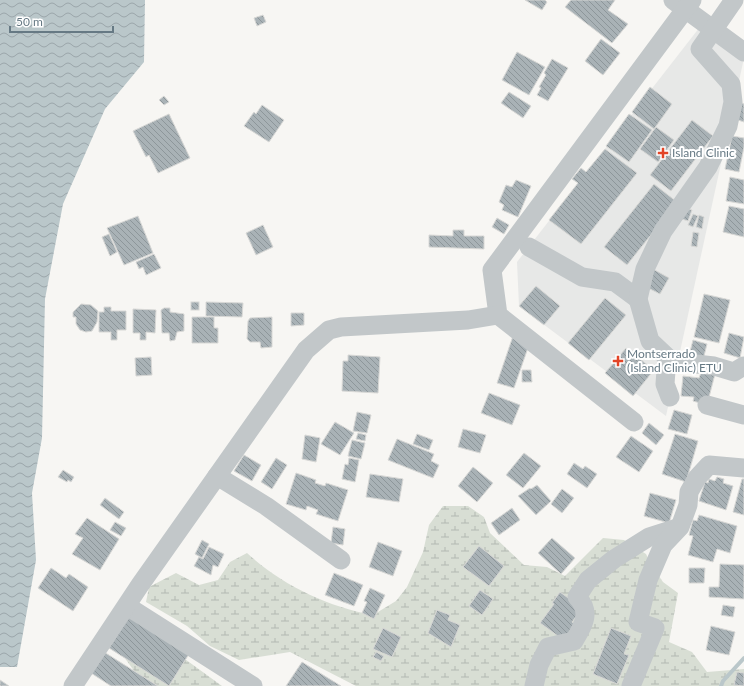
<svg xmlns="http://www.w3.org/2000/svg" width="744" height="686" font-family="Lato,sans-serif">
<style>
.built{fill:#e7e8e7}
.wetland{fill:url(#wetland-marsh)}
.water{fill:url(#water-waves)}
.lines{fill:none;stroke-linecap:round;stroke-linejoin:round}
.stream{stroke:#bac7ca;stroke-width:4}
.building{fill:url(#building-back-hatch);stroke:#d8d8d6}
.minor{stroke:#c2c7c9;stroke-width:19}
.poi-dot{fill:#e24427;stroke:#fff;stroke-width:1.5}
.labels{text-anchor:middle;stroke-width:4;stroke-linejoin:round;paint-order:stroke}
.poi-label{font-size:12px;fill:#667984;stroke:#fff;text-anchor:start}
</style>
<defs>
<pattern id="wetland-marsh" width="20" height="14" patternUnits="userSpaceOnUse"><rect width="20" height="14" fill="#d8ded4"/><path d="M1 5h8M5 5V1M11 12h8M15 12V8" fill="none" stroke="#b3b9b2"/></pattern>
<pattern id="water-waves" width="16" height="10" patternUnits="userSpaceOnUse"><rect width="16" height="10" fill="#bac7ca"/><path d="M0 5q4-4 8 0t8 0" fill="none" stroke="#9ba6aa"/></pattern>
<pattern id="building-back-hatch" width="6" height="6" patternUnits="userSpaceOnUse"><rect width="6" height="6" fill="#a9b2b6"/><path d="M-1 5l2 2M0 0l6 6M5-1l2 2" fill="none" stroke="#8d969a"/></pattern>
</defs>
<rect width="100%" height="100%" fill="#f7f6f3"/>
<polygon class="built" points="703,23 744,58 666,416 519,306 517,262"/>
<g class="wetland">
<path d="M443 506H468L484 517 490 533 524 565 547 567 565 576 603 538 624 540 646 554 652 566 663 582 678 593 669 642 692 652 707 672 744 669V686H356L290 652 239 660 210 646 187 626 146 602 149 587 176 573 199 585 218 580 230 562 247 553C282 585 326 606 373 615L396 601 407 587 423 552 429 525Z"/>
<polygon points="145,630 222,686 145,686 119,650"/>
</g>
<polygon class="water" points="0,0 145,0 144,62 105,109 63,204 45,299 42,438 32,493 36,560 17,667 0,667"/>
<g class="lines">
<polyline class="stream" points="721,686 723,681 744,658"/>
</g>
<g class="building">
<polygon points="525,0 545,0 547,2 542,10"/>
<polygon points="571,0 615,0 608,10 628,24 612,43 565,7"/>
<polygon points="263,15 266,22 257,26 254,18"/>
<polygon points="601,39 620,53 603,75 585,61"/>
<polygon points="517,52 545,67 529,95 502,80"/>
<polygon points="552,59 568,68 548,101 537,95 541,88 539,87 546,75 544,73"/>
<polygon points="650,87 672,104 654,129 632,112"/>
<polygon points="509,92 531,106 523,118 501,103"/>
<polygon points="164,96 169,102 164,105 159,100"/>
<polygon points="742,103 744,104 744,122 738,120"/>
<polygon points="262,105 284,120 269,142 244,126 254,112 256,114"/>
<polygon points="169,114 190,158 158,173 149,155 146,157 133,131"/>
<polygon points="629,114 652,130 629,162 606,146"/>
<polygon points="692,120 713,136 671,191 650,175"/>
<polygon points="656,127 674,140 658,162 640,149"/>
<polygon points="732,136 744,138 744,147 739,172 725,169"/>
<polygon points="605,149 637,173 581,244 549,220 578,183 572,179 581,168 586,172"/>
<polygon points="730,177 744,180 744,204 726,201"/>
<polygon points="516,180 531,186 518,217 502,210 504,205 499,202 506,185 512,187"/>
<polygon points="654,184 677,202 627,265 604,247"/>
<polygon points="729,206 744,209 744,237 723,232"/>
<polygon points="686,209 692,210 688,221 682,219"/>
<polygon points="693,214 698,216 693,227 688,225"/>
<polygon points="699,215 704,217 702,229 696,227"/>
<polygon points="138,216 153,253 124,265 107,228"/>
<polygon points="497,218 509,225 504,234 492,227"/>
<polygon points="263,225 273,247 256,255 246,233"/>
<polygon points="453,230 464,230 464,236 484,236 484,249 429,247 429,235 453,236"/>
<polygon points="693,232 699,233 697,247 691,246"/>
<polygon points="109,234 117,252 110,256 102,237"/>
<polygon points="154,254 161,268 146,275 143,267 139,269 136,262"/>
<polygon points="653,269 669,278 660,294 644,286"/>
<polygon points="536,286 560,306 544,325 519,306"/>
<polygon points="704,294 730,300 719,343 694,337"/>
<polygon points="605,298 626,315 589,360 568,343"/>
<rect x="191" y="302" width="8" height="8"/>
<polygon points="206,302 243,303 242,317 206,316"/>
<polygon points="81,304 91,305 98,311 97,322 92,331 86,332 80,330 76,324 76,317 73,317 73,312"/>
<polygon points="104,307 111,307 111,311 126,311 126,330 117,330 117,340 111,340 111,332 99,332 99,312 104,312"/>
<polygon points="164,308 170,308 170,312 184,314 184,331 177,332 175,340 170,341 169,333 162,333 161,310"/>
<polygon points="133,309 156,310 155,333 146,332 146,340 140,340 140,333 133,333"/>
<polygon points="291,313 304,313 304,325 291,326"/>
<polygon points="192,317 214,317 214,328 218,328 218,343 192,343"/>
<polygon points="272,317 272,347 261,348 260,342 250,342 247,339 248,321 250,318"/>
<polygon points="729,333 744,337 740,358 724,353"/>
<polygon points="513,336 530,342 514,388 497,383"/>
<polygon points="693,340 707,344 703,360 689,356"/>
<polygon points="626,348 654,370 633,396 605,373"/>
<polygon points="348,355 380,357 378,393 342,391 343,361 348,361"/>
<polygon points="151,357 152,375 136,376 135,358"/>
<polygon points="522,370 531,370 532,382 522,382"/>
<polygon points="702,370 715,374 707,405 693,401 694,397 681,396 683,376 699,378"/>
<polygon points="489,393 520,405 512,425 481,413"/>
<polygon points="674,410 692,415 687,434 668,429"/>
<polygon points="357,412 371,415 367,433 353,431"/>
<polygon points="335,422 354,433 340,455 321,444"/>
<polygon points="649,423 664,435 656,445 642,433"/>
<polygon points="463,429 486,435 480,453 458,447"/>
<polygon points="358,433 366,435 365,441 356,439"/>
<polygon points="417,434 433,440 429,450 413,444"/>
<polygon points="675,434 698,441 686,482 662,474"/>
<polygon points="305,435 320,438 316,462 302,459"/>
<polygon points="631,436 653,451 639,472 616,457"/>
<polygon points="397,439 434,454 431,461 439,465 433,478 388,460"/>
<polygon points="352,440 365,443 361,459 348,456"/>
<polygon points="524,453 541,466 523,488 506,475"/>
<polygon points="244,455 261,465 252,481 234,471"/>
<polygon points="276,458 287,465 272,489 261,482"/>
<polygon points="349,458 359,460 355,482 342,479 345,464 348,465"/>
<polygon points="574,463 583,469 585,466 597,474 587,488 567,474"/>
<polygon points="473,467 493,483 477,502 458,486"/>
<polygon points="63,470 74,477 71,482 68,480 67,482 58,477"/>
<polygon points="296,473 316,480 315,483 325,486 326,483 348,490 338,521 316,514 318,510 307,506 306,510 286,504"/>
<polygon points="370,474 403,479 399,502 366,497"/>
<polygon points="717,477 724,479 723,483 733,486 726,510 699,501 705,482 708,483 709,479 715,481"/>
<polygon points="742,479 744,479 744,515 733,512"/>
<polygon points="537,485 551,501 536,515 518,496 530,488 531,489"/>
<polygon points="562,489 574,498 562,513 551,504"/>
<polygon points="650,493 676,500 669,523 644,516"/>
<polygon points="105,498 124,512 119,519 100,505"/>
<polygon points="512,508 520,520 499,535 491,523"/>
<polygon points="699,515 737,526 730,553 717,549 713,562 688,555 693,536 689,535 693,520 697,521"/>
<polygon points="87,518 119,539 100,570 72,554 83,538 75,534"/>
<polygon points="115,522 126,528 121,536 110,530"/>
<polygon points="333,527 345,529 343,545 331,543"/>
<polygon points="552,538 575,558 561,574 538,553"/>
<polygon points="202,540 209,544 202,558 195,554"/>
<polygon points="378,542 402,551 393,576 369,567"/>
<polygon points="479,546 504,566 489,586 463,567"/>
<polygon points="209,547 224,554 218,567 213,565 211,575 194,566 199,557 203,559"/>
<polygon points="720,564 744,565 744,599 709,597 709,587 719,587"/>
<polygon points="51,568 66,578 69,574 88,587 73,611 38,588"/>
<polygon points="689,568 705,568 704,583 689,583"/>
<polygon points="334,573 363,585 354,606 325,595"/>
<polygon points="370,588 385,595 374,619 362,613 367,602 364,601"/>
<polygon points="480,590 493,599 482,615 469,606"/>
<polygon points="560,592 575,603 581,610 572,622 576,625 565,641 540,623 554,604 552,603"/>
<polygon points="723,605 735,607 733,617 721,615"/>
<polygon points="437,610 450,615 448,620 460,625 451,647 428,633"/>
<polygon points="129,616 189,654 169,686 109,648"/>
<polygon points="711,626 735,632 729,655 706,650"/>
<polygon points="383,628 401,637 392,657 373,649"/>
<polygon points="611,628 631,636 624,654 629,655 617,684 593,674"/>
<polygon points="104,652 158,686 111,686 91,673"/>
<polygon points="376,652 384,656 381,661 373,657"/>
<polygon points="302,662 341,686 286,686"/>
<polygon points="737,672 744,673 744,686 734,685"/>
<polygon points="0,680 9,686 0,686"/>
</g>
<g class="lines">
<g class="minor">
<polyline points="673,0 744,52"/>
<polyline points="529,247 582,277 615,282 638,299"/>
<polyline points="678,362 714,366 734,372 744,366"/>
<polyline points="670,397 665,384 667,357 650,341 638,299 645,269 663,231 708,167 728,126 733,102 731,84 700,49 734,0"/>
<polyline points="707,405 744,415"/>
<polyline points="634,422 498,315 492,270 692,0"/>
<polyline points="217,476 266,506 341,560"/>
<polyline points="127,606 253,686"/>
<polyline points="73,686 140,585 306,350 329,330 341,327 468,320 498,315"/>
<path d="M534 686 539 665 548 647 574 641C583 626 592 612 577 597L588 580 614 559 649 537 677 528"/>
<polyline points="631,686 655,628 638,622 648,580 663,545 680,527 688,505 689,492 697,478 709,465 744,468"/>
</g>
</g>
<g class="poi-dot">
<path d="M661 147h4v4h4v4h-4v4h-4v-4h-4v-4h4z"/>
<path d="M616 355h4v4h4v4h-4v4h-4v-4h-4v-4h4z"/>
</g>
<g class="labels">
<g class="poi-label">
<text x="672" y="157">Island Clinic</text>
<text x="627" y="358">Montserrado<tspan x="627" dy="14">(Island Clinic) ETU</tspan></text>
</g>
</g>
<path d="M10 26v6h103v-6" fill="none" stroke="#667984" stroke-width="2"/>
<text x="16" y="26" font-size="12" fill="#667984" stroke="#ffffff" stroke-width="3" paint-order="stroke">50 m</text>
</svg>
